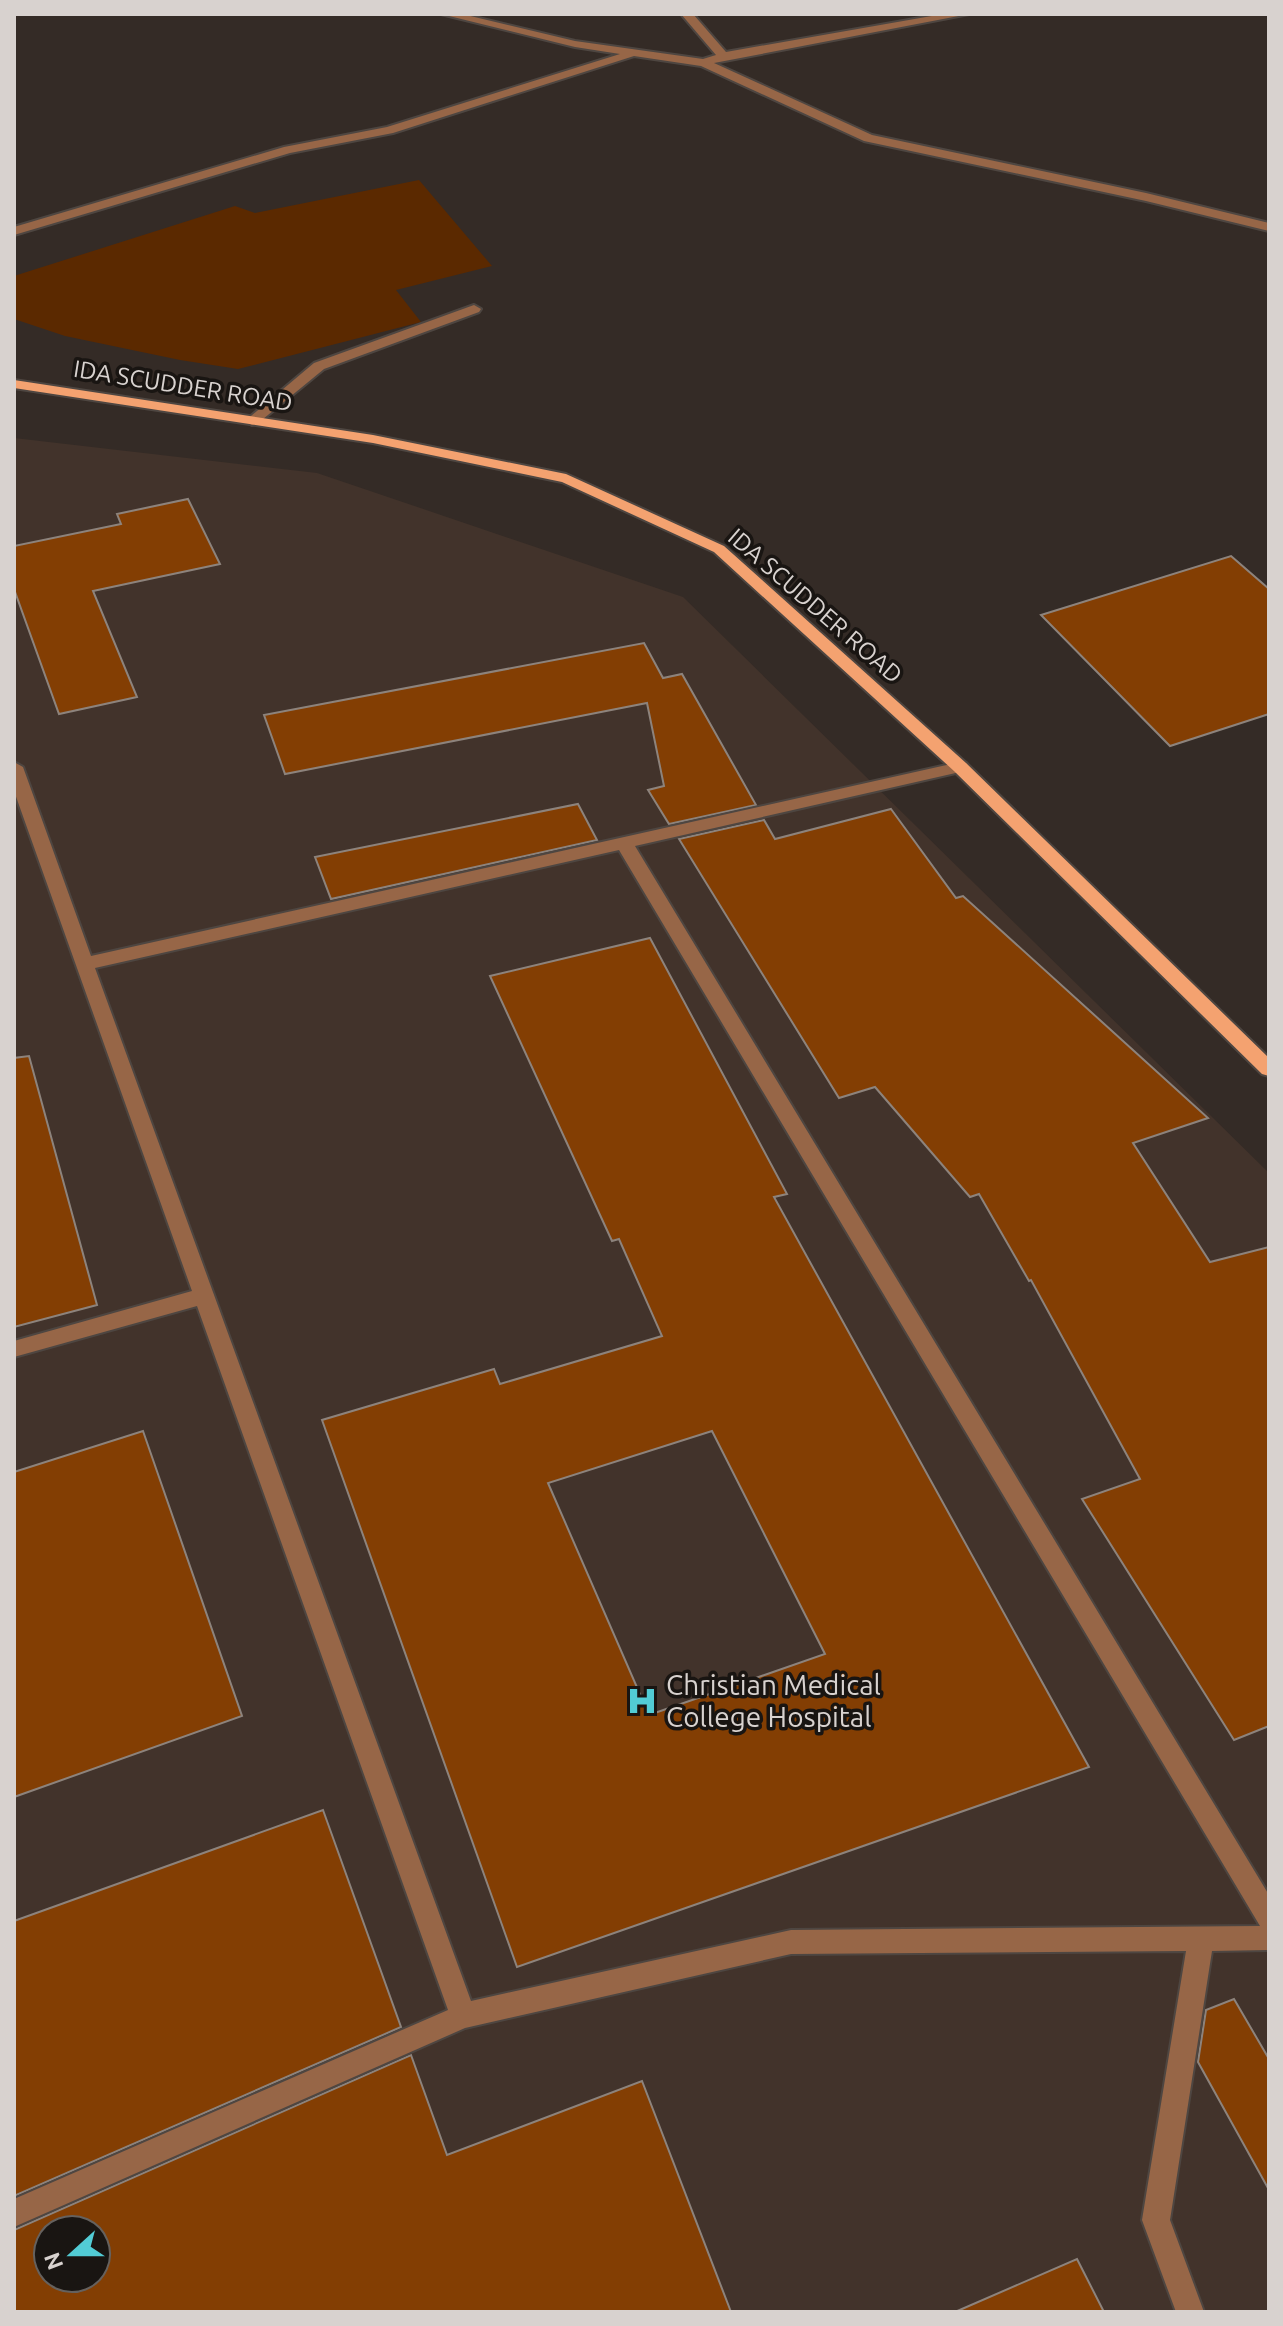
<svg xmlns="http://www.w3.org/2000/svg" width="1283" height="2326" font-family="Ubuntu,sans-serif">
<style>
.built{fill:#42332b;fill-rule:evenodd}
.green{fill:#5b2900}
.building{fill:#833e03;stroke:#8d837c;stroke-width:2;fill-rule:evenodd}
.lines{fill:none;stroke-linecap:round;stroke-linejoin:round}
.minor-casing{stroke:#4e4641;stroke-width:4}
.major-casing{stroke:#4e4641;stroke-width:4}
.minor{fill:#976647;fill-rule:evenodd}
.major{fill:#f4a270;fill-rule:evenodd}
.labels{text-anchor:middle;stroke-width:7;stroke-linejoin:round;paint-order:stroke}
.street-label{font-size:24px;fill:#d8d2cf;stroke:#191512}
.near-poi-label{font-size:28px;fill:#d8d2cf;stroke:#191512;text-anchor:start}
</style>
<rect width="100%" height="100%" fill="#342b26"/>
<path class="built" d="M14 438 317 473 683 597 1269 1173V2312H14ZM48 2230H96V2278H48Z"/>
<polygon class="green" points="419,180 492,266 396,290 421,322 238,369 180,360 65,336 14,319 14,276 235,206 255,213"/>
<g class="building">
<polygon points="188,499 220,564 93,591 137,697 59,714 14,589 14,546 121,524 117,514"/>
<polygon points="1231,556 1269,589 1269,714 1170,746 1041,615"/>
<polygon points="644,643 663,678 682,674 756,805 669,824 648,790 664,786 647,703 285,774 264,715"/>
<polygon points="578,804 597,840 331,899 315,857"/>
<polygon points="891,809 956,898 963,896 1208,1118 1133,1143 1210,1262 1269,1247 1269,1726 1234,1740 1082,1499 1140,1479 1031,1280 1029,1281 979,1194 970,1197 875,1087 839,1098 679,839 764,820 775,839"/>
<path d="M650 938 787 1194 774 1197 1089 1767 517 1967 322 1420 494 1369 500 1384 662 1336 619 1239 612 1241 490 976ZM712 1431 825 1654 649 1715 548 1483Z"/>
<polygon points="29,1056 97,1305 14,1327 14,1058"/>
<polygon points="143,1431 242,1716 14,1797 14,1472"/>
<polygon points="323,1810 401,2027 14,2196 14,1921"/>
<polygon points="1234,1999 1269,2059 1269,2190 1198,2062 1206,2010"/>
<path d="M411 2055 447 2155 642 2081 731 2312H14V2230ZM48 2230H96V2278H48Z"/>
<polygon points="1077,2259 1104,2312 955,2312"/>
</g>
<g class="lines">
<g class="minor-casing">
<g id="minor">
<polygon points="441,14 462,14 575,41 703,59 716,55 681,14 693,14 726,52 943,14 969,14 714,63 872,135 1146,193 1269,223 1269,231 1146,201 864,141 701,66 634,56 393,133 290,153 14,235 14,227 284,147 387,127 620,54 575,47"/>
<polygon points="474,305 481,309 479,312 324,369 257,424 252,425 245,421 314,363"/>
<path d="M14 762 23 767 91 956 960 762 966 763 969 767 966 771 960 772 635 846 1269 1895V1950L1212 1951 1170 2220 1204 2312H1176L1142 2220 1186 1951 791 1954 465 2028 14 2227V2199L448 2010 197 1306 14 1357V1341L192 1291 14 791ZM619 850 1260 1926 791 1930 471 2001 95 968Z"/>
</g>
</g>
<g class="major-casing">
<polygon id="major" points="14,380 373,435 566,474 724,546 966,763 1269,1058 1269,1076 1262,1074 954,771 714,552 562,482 373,443 14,388"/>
</g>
<use href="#minor" class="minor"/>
<use href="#major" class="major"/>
</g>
<defs>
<g id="hospital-bare" transform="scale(2.4)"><path d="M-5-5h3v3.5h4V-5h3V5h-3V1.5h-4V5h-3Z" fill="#52ccd5" stroke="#191512" stroke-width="2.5" paint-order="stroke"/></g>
</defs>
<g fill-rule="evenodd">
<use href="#hospital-bare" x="642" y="1701"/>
</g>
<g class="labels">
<g class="street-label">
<text transform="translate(183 386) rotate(9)" y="8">IDA SCUDDER ROAD</text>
<text transform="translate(815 606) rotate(41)" y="8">IDA SCUDDER ROAD</text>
</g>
<g class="near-poi-label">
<text x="666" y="1695">Christian Medical<tspan x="666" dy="32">College Hospital</tspan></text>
</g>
</g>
<rect width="1283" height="2326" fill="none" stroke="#d8d2cf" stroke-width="32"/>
<g transform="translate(72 2254) rotate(249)"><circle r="38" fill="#191512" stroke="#65615e" stroke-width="2"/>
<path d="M0-6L14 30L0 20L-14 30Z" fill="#52ccd5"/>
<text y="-12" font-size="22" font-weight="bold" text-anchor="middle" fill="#d8d2cf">N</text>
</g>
</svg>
